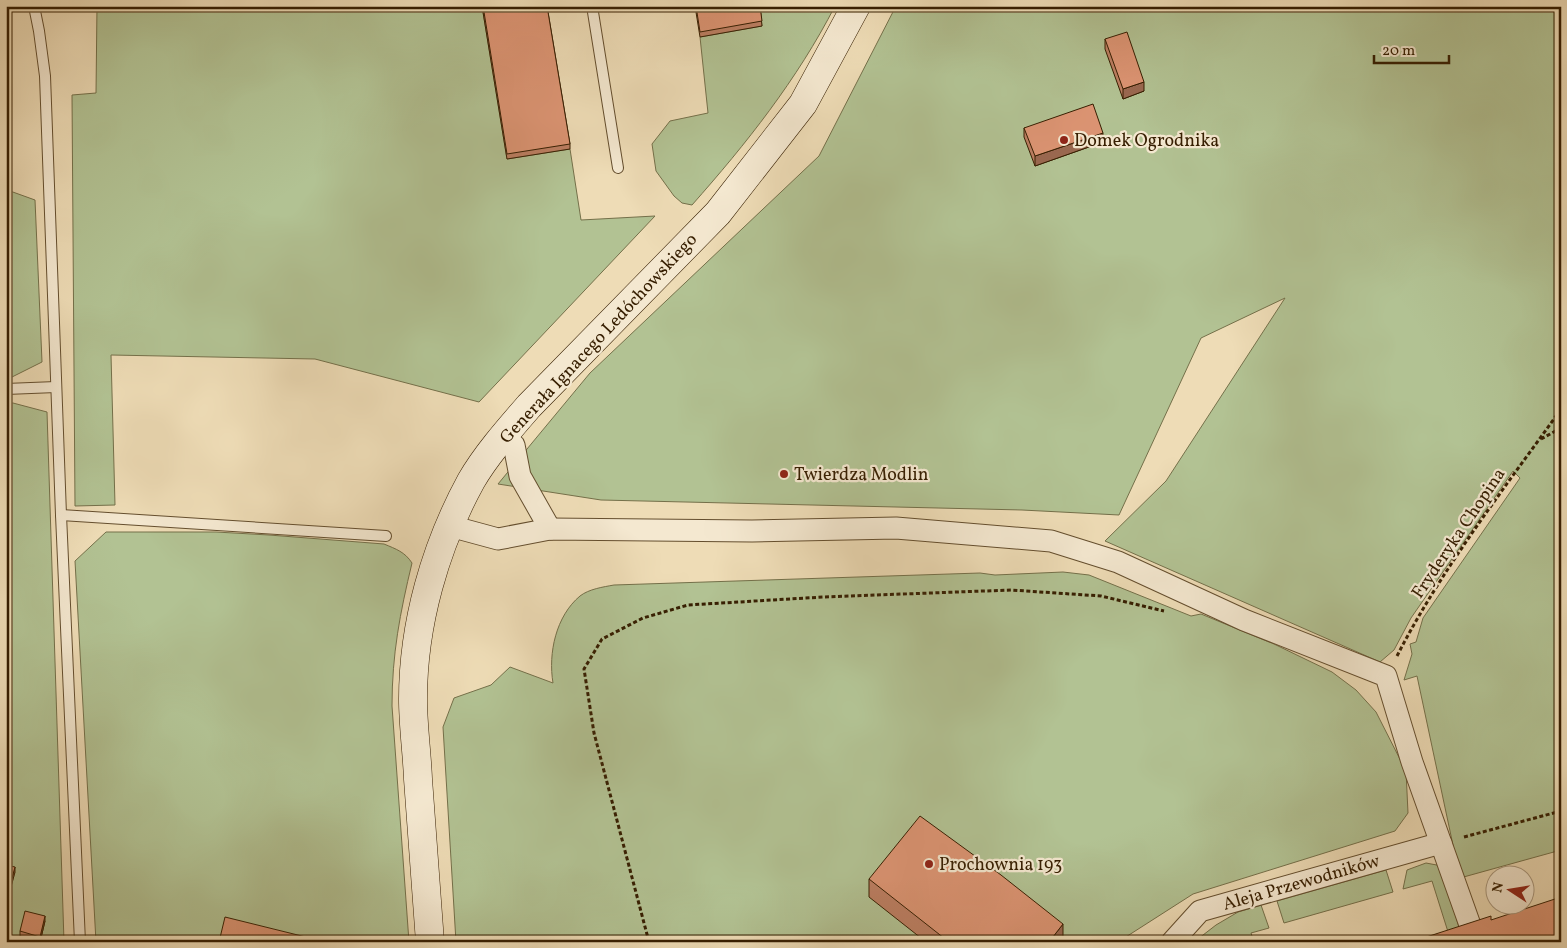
<svg xmlns="http://www.w3.org/2000/svg" width="1567" height="948" font-family="Vollkorn,serif">
<style>
.green{fill:#b2c293;stroke:#74704a}
.lines{fill:none;stroke-linecap:round;stroke-linejoin:round}
.lane-casing{stroke:#644e2e;stroke-width:12}
.street-casing{stroke:#644e2e;stroke-width:23}
.secondary-casing{stroke:#361e01;stroke-width:29}
.path{stroke:#361e01;stroke-width:3;stroke-dasharray:4 2.5;stroke-linecap:butt}
.lane{stroke:#f4e8d0;stroke-width:10}
.street{stroke:#f4e8d0;stroke-width:21}
.secondary{stroke:#f4e8d0;stroke-width:28}
.wall{fill:#bd7f63;stroke:#361e01}
.shaded-wall{fill:#9a6850;stroke:#361e01}
.building{fill:#dc9473;stroke:#361e01}
.poi-dot{fill:#8f2418;stroke:#f4e8d0;stroke-width:2}
.labels{text-anchor:middle;stroke-width:4.5;stroke-linejoin:round;paint-order:stroke}
.poi-label{font-size:18px;fill:#361e01;stroke:#f4e8d0;text-anchor:start}
.street-label{font-size:18px;fill:#361e01;stroke:#f4e8d0}
</style>
<rect width="100%" height="100%" fill="#eedcb6"/>
<filter id="stains"><feTurbulence type="fractalNoise" baseFrequency=".004" numOctaves="4"/><feColorMatrix values="0 0 0 0 .2 0 0 0 0 .09 0 0 0 0 .02 0 0 0 .5 -.17"/></filter>
<radialGradient id="worn" r=".72"><stop offset=".6" stop-color="#630" stop-opacity="0"/><stop offset="1" stop-color="#630" stop-opacity=".3"/></radialGradient>
<g class="green">
<polygon points="97,6 482,6 507,159 570,149 581,220 655,216 479,402 315,359 111,355 115,505 75,506 72,95 96,93"/>
<path d="M759 6H835C797 80 746 144 692 205L682 203 674 196 656 171 652 144 670 121 708 113 700 37 762 26Z"/>
<polygon points="896,6 1561,6 1561,850 1460,878 1417,676 1404,680 1412,654 1410,644 1416,642 1423,618 1520,478 1513,471 1411,618 1394,650 1380,662 1105,541 1166,481 1285,298 1201,338 1119,515 1022,510 601,500 498,484 590,373 819,156"/>
<polygon points="10,191 35,200 42,362 10,378 6,373 6,192"/>
<polygon points="6,403 13,403 47,412 64,942 6,942 6,905 15,872 6,870"/>
<path d="M106 532H216L269 535 384 544C396 549 405 552 412 563 400 613 392 654 392 706L409 942H96L75 561Z"/>
<path d="M1063 572 1089 575 1191 616 1201 614 1274 644 1332 672 1356 690 1376 712 1406 771 1408 813 1395 831 1193 894 1118 942H456L443 727 454 698 491 685 510 667 553 683C548 653 556 616 580 596 589 589 603 587 614 585L980 573 995 575Z"/>
<polygon points="1426,863 1442,866 1463,942 1449,935 1432,881 1403,889 1407,870"/>
<polygon points="1386,870 1393,892 1284,923 1277,901"/>
<polygon points="1261,905 1269,928 1251,933 1254,942 1194,942 1216,925 1238,912"/>
</g>
<g class="lines">
<g class="lane-casing">
<g id="lane">
<polyline points="34,6 39,31 45,76 61,515 80,942"/>
<polyline points="592,6 618,168"/>
<polyline points="6,389 56,387"/>
<polyline points="61,515 386,536"/>
</g>
</g>
<g class="street-casing">
<g id="street">
<polyline points="503,437 514,445 520,476 550,529"/>
<polyline points="450,526 498,539 550,529 752,531 896,528 1051,541 1118,562 1244,620 1386,676 1412,762 1475,939"/>
<polyline points="1172,942 1200,911 1441,843"/>
</g>
</g>
<g class="secondary-casing">
<path id="secondary" d="M430 942C426 887 422 833 418 779 417 753 413 726 413 699 413 624 435 547 471 481 486 455 509 429 529 406L718 213 803 104 856 6"/>
</g>
<g class="path">
<polyline points="1541,439 1561,428"/>
<path d="M1397 656C1442 568 1504 489 1561 409"/>
<polyline points="1464,837 1561,811"/>
<polyline points="649,942 594,733 584,669 602,639 643,618 688,605 823,597 1011,590 1101,596 1164,611"/>
</g>
<use href="#lane" class="lane"/>
<use href="#street" class="street"/>
<use href="#secondary" class="secondary"/>
</g>
<g class="wall">
<polygon points="482,6 547,6 570,144 570,149 507,159"/>
<polygon points="695,6 760,6 762,26 700,37"/>
<polygon points="1105,39 1144,91 1123,99 1105,49"/>
<polygon points="1024,128 1103,142 1035,166 1024,137"/>
<polygon points="869,879 1063,942 926,942 869,897"/>
<polygon points="45,921 40,942 20,936 20,931"/>
</g>
<g class="shaded-wall">
<polygon points="1144,82 1144,91 1123,99 1123,89"/>
<polygon points="1103,133 1103,142 1035,166 1035,156"/>
<polygon points="15,867 15,872 6,905 6,900"/>
<polygon points="45,916 45,921 40,942 40,937"/>
<polygon points="1063,924 1063,942 1049,942"/>
</g>
<g class="building">
<polygon points="483,6 547,6 570,144 507,154"/>
<polygon points="696,6 760,6 762,21 700,32"/>
<polygon points="1127,32 1144,82 1123,89 1105,39"/>
<polygon points="1093,104 1103,133 1035,156 1024,128"/>
<polygon points="920,816 1001,875 1063,924 1049,942 949,942 869,879"/>
<polygon points="6,865 15,867 6,900"/>
<polygon points="1561,897 1561,942 1411,942 1491,916 1491,920"/>
<polygon points="25,911 45,916 40,937 20,931"/>
<polygon points="225,917 326,942 219,942"/>
</g>
<g class="poi-dot">
<circle cx="1064" cy="140" r="5"/>
<circle cx="784" cy="474" r="5"/>
<circle cx="929" cy="864" r="5"/>
</g>
<g class="labels">
<g class="poi-label">
<text x="1074" y="146">Domek Ogrodnika</text>
<text x="794" y="480">Twierdza Modlin</text>
<text x="939" y="870">Prochownia 193</text>
</g>
<g class="street-label">
<text transform="translate(598 338) rotate(-47)" y="6">Generała Ignacego Ledóchowskiego</text>
<text transform="translate(1458 533) rotate(-56)" y="6">Fryderyka Chopina</text>
<text transform="translate(1301 882) rotate(-16)" y="6">Aleja Przewodników</text>
</g>
</g>
<rect width="1567" height="948" fill="none" stroke="#eedcb6" stroke-width="25"/>
<rect x="8" y="8" width="1552" height="933" fill="none" stroke="#361e01" stroke-width="2.5"/>
<rect x="12" y="12" width="1542" height="923" fill="none" stroke="#361e01"/>
<g transform="translate(1510 890) rotate(282)"><circle r="24" fill="#f4e8d0" stroke="#a8977d"/>
<path d="M0-4L9 19L0 12L-9 19Z" fill="#8f2418"/>
<text y="-8" font-size="14" font-weight="bold" text-anchor="middle" fill="#361e01">N</text>
</g>
<path d="M1374 55v8h75v-8" fill="none" stroke="#361e01" stroke-width="2.5"/>
<text x="1382" y="55" font-size="15" fill="#361e01" stroke="#f4e8d0" stroke-width="4" paint-order="stroke">20 m</text>
<rect width="100%" height="100%" filter="url(#stains)"/>
<rect width="100%" height="100%" fill="url(#worn)"/>
</svg>
